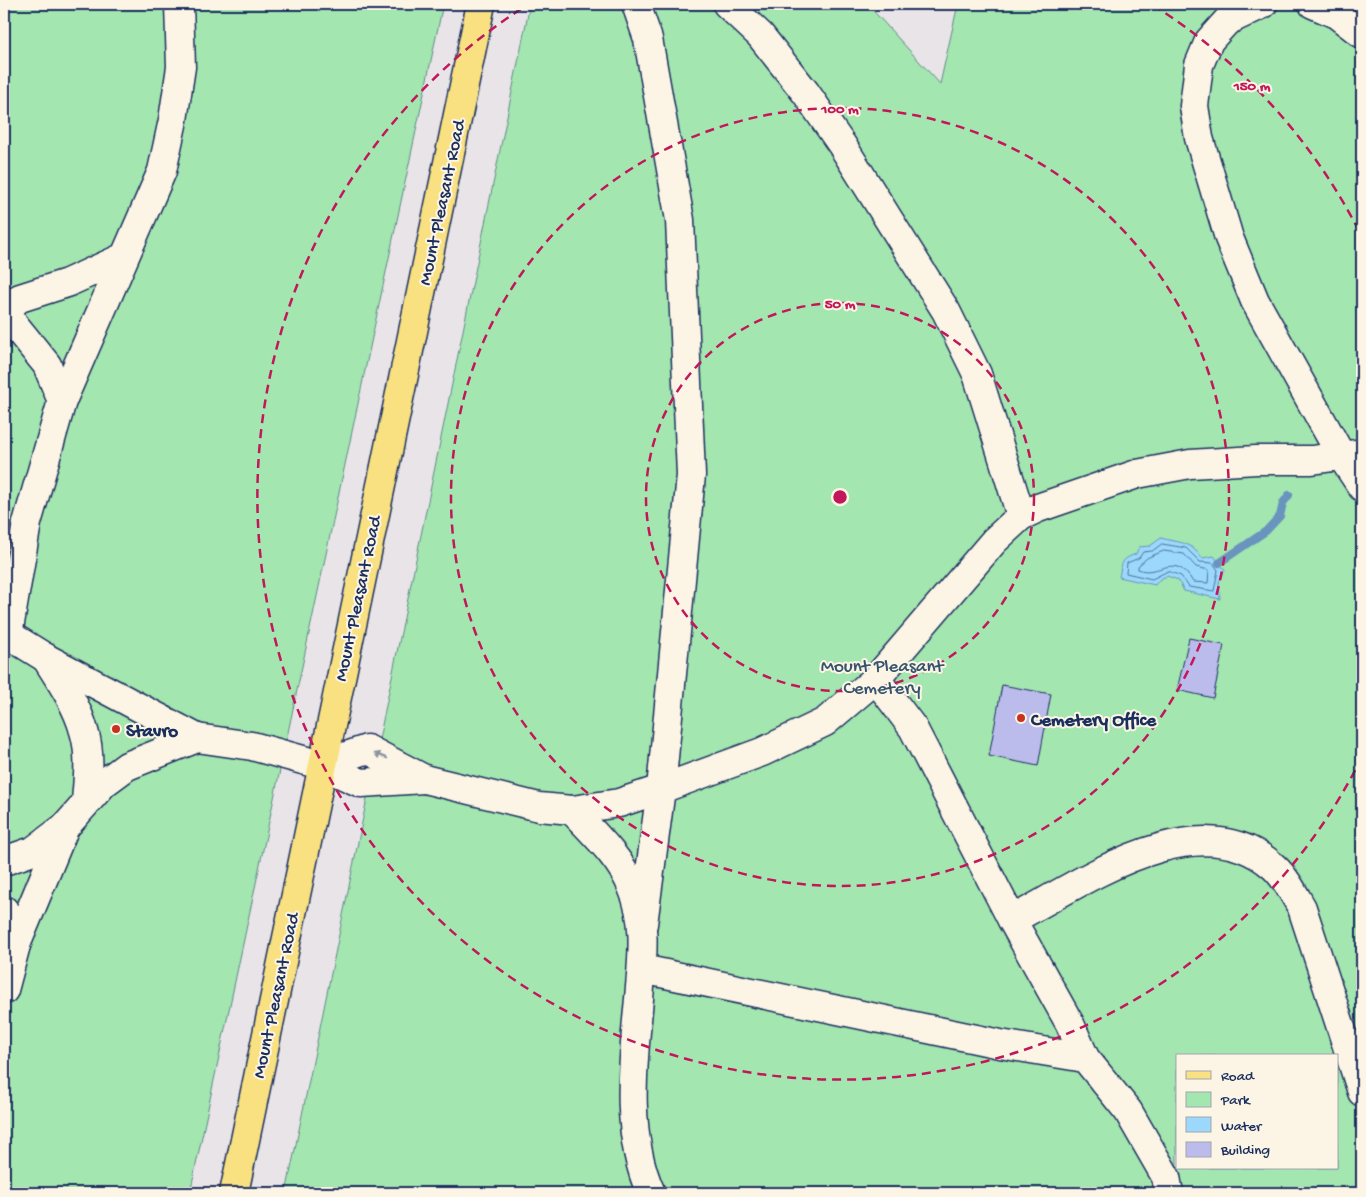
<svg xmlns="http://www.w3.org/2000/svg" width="1366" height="1197" font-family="'Gochi Hand',sans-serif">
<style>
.green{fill:#a3e6b0;stroke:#5f8a87;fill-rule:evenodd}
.water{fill:#9bd8fc;stroke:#6894bd}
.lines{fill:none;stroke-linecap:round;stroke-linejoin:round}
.shore{stroke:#4e739d;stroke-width:1}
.stream{stroke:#6894bd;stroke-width:8}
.building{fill:#bbbbec;stroke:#1b2f5e}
.minor-casing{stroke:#1b2f5e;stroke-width:31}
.major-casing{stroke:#1b2f5e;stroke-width:31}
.minor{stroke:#fcf5e5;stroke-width:28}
.major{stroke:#f9e181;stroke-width:28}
.oneway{fill:#8c92a2}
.ring{fill:none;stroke:#c2185b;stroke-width:2.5;stroke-dasharray:9 6}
.poi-dot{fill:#c8321e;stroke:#fcf5e5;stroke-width:2}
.labels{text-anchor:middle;stroke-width:4;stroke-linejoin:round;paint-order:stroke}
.street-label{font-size:19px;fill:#1b2f5e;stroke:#fcf5e5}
.park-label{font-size:19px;fill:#36546e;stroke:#fcf5e5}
.poi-label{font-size:19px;font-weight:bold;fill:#1b2f5e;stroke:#fcf5e5;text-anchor:start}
.centre{fill:#c2185b;stroke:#fcf5e5;stroke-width:2.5}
.ring-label{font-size:15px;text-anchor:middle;font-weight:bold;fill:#c2185b;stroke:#fcf5e5;stroke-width:4;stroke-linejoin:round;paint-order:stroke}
</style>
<rect width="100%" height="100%" fill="#e8e4e7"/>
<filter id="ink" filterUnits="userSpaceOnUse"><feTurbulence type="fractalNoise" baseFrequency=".02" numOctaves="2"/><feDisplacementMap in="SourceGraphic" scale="10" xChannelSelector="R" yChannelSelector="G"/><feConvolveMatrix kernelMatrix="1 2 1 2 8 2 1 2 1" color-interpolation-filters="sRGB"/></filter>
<g filter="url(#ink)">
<g class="green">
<polygon points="4,4 443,4 190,1193 4,1193"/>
<path d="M530 4H867L940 84 958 4H1362V1193H286ZM1177 1056H1337V1168H1177Z"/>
</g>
<path class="water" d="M1161 538C1183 544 1188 540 1202 558L1214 556 1225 570 1219 582 1220 599 1184 591 1178 580 1167 576 1160 579 1155 585 1119 577C1122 563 1121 559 1136 554L1139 547 1150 546Z"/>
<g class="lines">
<g class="shore">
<polygon points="1162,544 1186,548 1200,562 1213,563 1218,570 1214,591 1189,587 1181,576 1168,571 1152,579 1126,573 1127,563 1139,558 1143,552 1152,551"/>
<path d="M1164 551 1184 554 1196 567 1209 570 1208 583 1193 582C1174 550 1159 578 1138 569V566L1147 558Z"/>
</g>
<polyline class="stream" points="1219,563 1266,531 1280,516 1283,503 1289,495"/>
</g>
<g class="building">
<polygon points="1189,638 1224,645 1213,698 1177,690"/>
<polygon points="1002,685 1051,694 1038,766 989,756"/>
</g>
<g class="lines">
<g class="minor-casing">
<g id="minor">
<polyline points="636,4 648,39 680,220 691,475 661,789 643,924"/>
<polyline points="727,4 760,35 806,93 842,145 946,311 977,374 1021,516"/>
<polyline points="1263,4 1227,21 1209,41 1199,65 1194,106 1199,138 1229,238 1255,301 1342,457 1362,487"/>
<polyline points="1313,4 1336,14 1362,34"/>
<polyline points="62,401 47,365 13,323 7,307 20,298 67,283 122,258"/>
<polyline points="4,632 46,658 197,738"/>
<polyline points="8,635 27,523 62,401 162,171 173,120 181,67 179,4"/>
<path d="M46 658C60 680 77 705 84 731 91 753 88 778 86 801"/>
<polyline points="876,679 913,728 1012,920 1070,1024 1085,1058 1128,1111 1166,1177 1169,1193"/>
<path d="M321 765 367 749 424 779 539 807 572 810C594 834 620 857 632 887 648 923 642 961 639 999 633 1062 624 1134 651 1193"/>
<polyline points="572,810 619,803 661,789 762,752 825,722 876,679 994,541 1021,516 1038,508 1137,474 1190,464 1256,460 1312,460 1362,453"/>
<polyline points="4,861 33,851 66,826 104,783 127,766 197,738 252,746 321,765 361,783 424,779"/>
<polyline points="4,910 16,945"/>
<path d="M1012 920C1083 882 1199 799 1274 867 1286 878 1294 894 1302 908L1362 1092"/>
<polyline points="642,969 1000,1044 1085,1058"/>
<polyline points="4,990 16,945 65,827"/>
</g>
</g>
<g class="major-casing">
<polyline id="major" points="234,1193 481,4"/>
</g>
<use href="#minor" class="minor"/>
<use href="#major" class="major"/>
</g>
<defs><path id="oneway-solid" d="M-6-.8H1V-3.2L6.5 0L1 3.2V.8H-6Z" transform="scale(1.25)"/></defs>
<use class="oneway" href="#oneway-solid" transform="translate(381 756) rotate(-159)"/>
</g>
<g class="ring">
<circle cx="840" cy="497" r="194"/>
<circle cx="840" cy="497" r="389"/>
<path d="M1362 757A583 583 0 1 1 527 5M1153 5A583 583 0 0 1 1362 237"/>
</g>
<g class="poi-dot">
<circle cx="1021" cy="718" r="5"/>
<circle cx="116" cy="729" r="5"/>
</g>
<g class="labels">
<g class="street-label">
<text transform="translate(440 202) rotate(-78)" y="7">Mount Pleasant Road</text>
<text transform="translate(356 598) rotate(-78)" y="7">Mount Pleasant Road</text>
<text transform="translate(274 995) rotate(-78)" y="7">Mount Pleasant Road</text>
</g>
<g class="park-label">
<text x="882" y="671">Mount Pleasant<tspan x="882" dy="22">Cemetery</tspan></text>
</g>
<g class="poi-label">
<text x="1031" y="725">Cemetery Office</text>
<text x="126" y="736">Stavro</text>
</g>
</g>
<circle cx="840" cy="497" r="8" class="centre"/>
<g class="ring-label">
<text x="1252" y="90">150 m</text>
<text x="840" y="113">100 m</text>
<text x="840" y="308">50 m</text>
</g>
<rect width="1366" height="1197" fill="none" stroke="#fcf5e5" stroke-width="20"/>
<rect x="10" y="10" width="1346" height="1177" fill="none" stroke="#1b2f5e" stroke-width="2" filter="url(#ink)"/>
<rect x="1176" y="1054" width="162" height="115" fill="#fcf5e5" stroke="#a2a6af"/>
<rect x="1186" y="1071" width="25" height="8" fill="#f9e181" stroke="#a2a6af"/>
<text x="1221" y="1080" font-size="15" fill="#1b2f5e">Road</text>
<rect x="1186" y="1092" width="25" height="15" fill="#a3e6b0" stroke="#a2a6af"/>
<text x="1221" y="1104" font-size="15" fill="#1b2f5e">Park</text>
<rect x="1186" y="1117" width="25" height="15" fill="#9bd8fc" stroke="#a2a6af"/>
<text x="1221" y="1130" font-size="15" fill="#1b2f5e">Water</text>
<rect x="1186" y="1142" width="25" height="15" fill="#bbbbec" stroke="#a2a6af"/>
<text x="1221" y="1154" font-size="15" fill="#1b2f5e">Building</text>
</svg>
